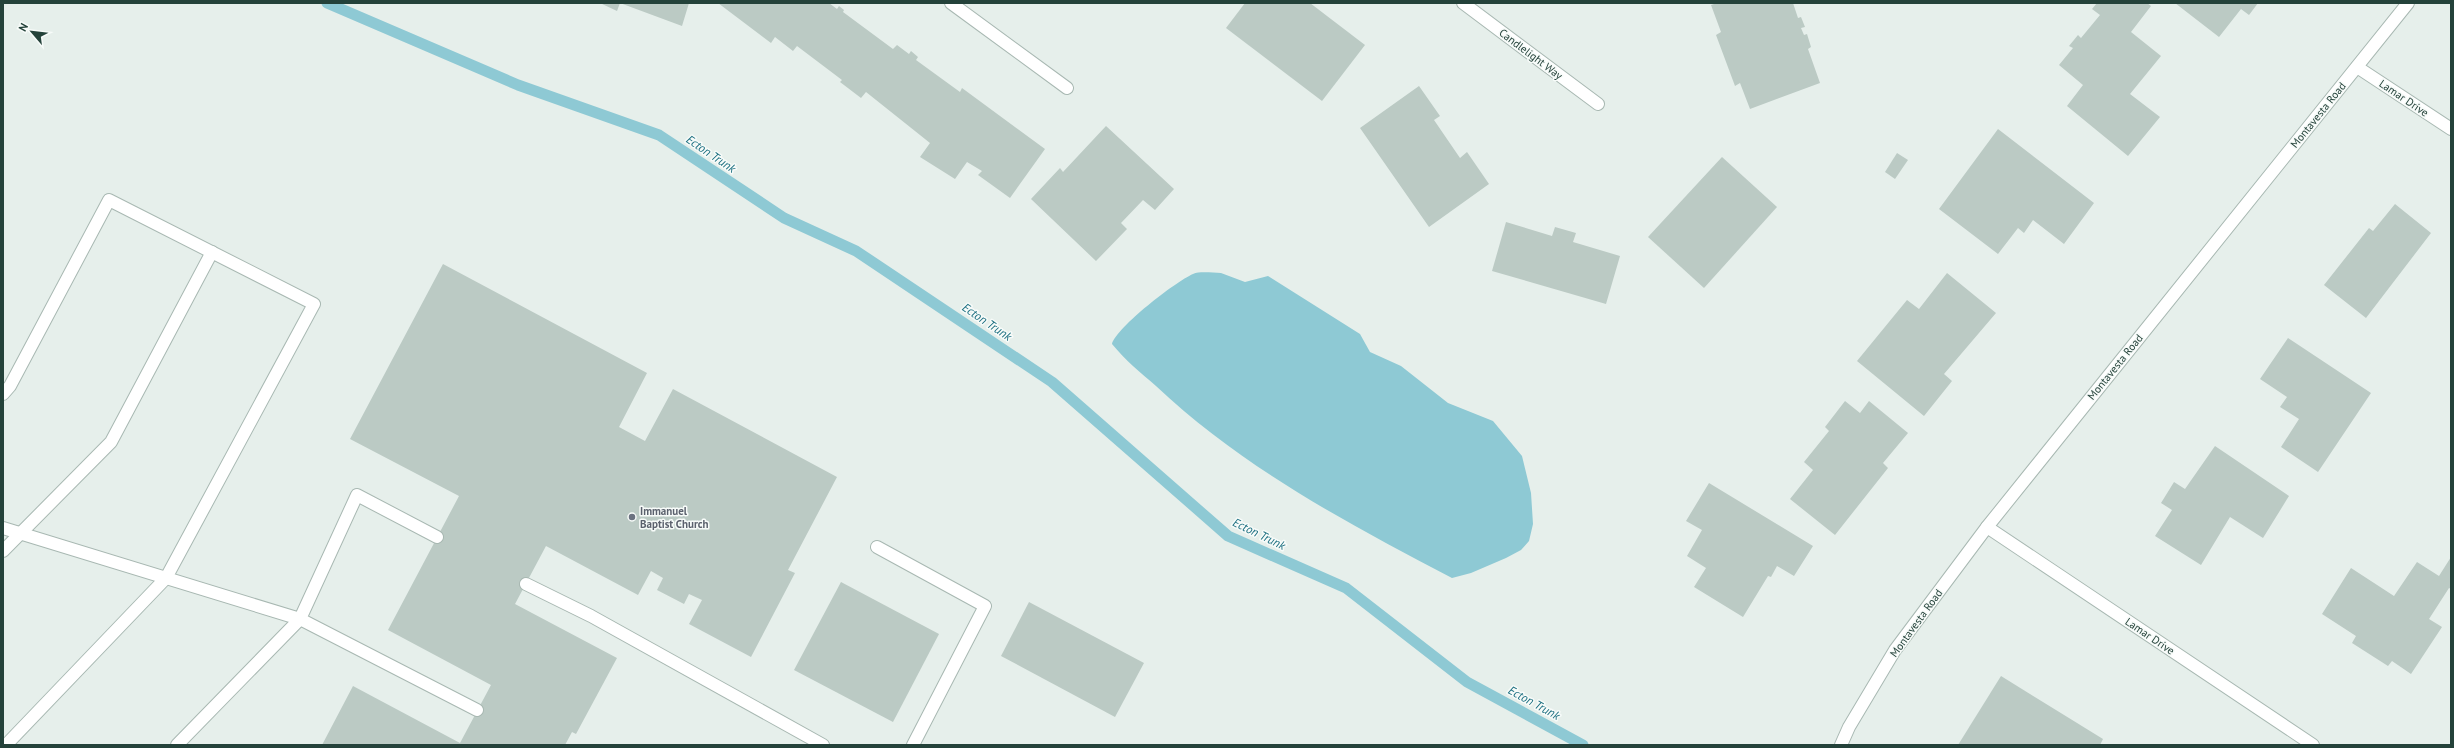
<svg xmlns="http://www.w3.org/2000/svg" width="2454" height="748" font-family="'PT Sans',sans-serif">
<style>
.water{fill:#8ec9d4}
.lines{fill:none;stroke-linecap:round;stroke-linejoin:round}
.stream{stroke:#8ec9d4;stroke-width:11}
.building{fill:#bbcac4}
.lane-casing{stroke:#a8b8b2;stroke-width:14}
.street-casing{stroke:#a8b8b2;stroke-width:14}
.lane{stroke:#fff;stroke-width:12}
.street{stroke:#fff;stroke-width:12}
.worship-dot{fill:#6b7280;stroke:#f7fbf9;stroke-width:1.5}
.labels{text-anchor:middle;stroke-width:3;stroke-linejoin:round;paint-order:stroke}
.street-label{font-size:11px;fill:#24423a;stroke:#f7fbf9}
.worship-label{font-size:11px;font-weight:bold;fill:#5b616d;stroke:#f7fbf9;text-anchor:start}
.water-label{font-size:12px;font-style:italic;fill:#1c6f80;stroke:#f7fbf9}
</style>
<rect width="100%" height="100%" fill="#e6efeb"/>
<path class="water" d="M1221 273 1245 282 1268 276 1360 334 1370 352 1401 366 1448 403 1493 421 1522 456 1531 493 1533 524 1529 541 1521 550 1506 558 1471 573 1452 578C1347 523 1243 468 1156 386 1141 373 1125 360 1112 344 1117 327 1175 282 1193 274 1200 271 1213 273 1221 273Z"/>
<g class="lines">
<polyline class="stream" points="327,3 518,85 659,135 784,218 856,251 1052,382 1228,536 1346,588 1467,682 1583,745"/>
</g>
<g class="building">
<polygon points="600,3 689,3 682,26 620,3 617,11"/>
<polygon points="718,3 829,3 837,9 839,6 844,10 843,12 893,49 897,45 909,54 911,51 918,57 916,60 960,92 962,88 1045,149 1010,198 978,175 982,171 967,162 955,179 920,157 930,143 866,92 861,98 840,82 842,80 797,46 793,51 775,37 771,43"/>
<polygon points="1245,3 1310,3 1365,45 1322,101 1226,28"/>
<polygon points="1717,3 1793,3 1798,18 1801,17 1805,27 1801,28 1804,35 1807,34 1811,47 1808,49 1820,83 1750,109 1740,83 1735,86 1716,35 1721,32 1711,5"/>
<polygon points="2097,3 2147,3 2151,6 2131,32 2161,56 2130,94 2160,117 2128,156 2067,106 2083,85 2059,65 2073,48 2069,46 2078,35 2081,38 2100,15 2092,9"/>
<polygon points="2175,3 2258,3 2249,15 2241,9 2219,37"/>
<polygon points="1419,86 1440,116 1434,120 1460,158 1467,152 1489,184 1429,227 1360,128"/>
<polygon points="1106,126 1174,189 1155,210 1143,200 1121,223 1127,229 1096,261 1031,199 1060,168 1063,172"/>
<polygon points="1998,129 2094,203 2064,244 2033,220 2024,233 2018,228 1998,254 1939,209"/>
<polygon points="1897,153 1908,160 1895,179 1885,172"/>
<polygon points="1722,157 1777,207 1704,288 1648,237"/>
<polygon points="2395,204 2431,233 2366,318 2324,285 2369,228 2373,231"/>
<polygon points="1506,222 1552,236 1555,227 1576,233 1573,242 1620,256 1606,304 1492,271"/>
<polygon points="443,264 647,373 619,427 645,441 673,389 837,477 788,570 795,573 751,657 689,624 702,600 689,594 684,604 657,590 663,578 651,571 638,595 546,546 515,604 617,658 576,734 572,732 565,745 322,745 353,686 460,743 491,685 388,630 459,496 350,439"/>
<polygon points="1947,273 1996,313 1944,374 1952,381 1924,416 1857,361 1907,300 1919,309"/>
<polygon points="2288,338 2371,393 2318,472 2281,447 2299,419 2280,407 2287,397 2260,379"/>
<polygon points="1845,401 1860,413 1869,401 1908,433 1883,463 1888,468 1835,535 1790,499 1813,470 1804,462 1829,431 1825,427"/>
<polygon points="2215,446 2289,496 2263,538 2230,517 2201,565 2155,536 2172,510 2161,503 2174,482 2185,489"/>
<polygon points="1709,483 1813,546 1794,576 1777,566 1771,577 1768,576 1743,617 1694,587 1706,568 1687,556 1702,530 1686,521"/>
<polygon points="2451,557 2451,589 2449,588 2429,619 2442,627 2411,674 2392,661 2388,666 2352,643 2356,636 2322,614 2351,568 2394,596 2417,562 2439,576"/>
<polygon points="841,582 939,634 893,722 794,670"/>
<polygon points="1029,602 1144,663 1115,717 1001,656"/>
<polygon points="2001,676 2103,739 2100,745 1958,745"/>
</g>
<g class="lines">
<g class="lane-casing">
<g id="lane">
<polyline points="3,394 10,386 109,200 314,304 166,578 6,745"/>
<polyline points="3,528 300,619 177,745"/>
<polyline points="437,537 357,495 300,619 477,710"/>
<polyline points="877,547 985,606 913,745"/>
<polyline points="3,551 111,442 212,252"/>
<polyline points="526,584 591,616 823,745"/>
</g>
</g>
<g class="street-casing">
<g id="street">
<polyline points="951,3 1067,88"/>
<polyline points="1463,3 1598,104"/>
<polyline points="2357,67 2451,129"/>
<polyline points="1987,527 2313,745"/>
<polyline points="1841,745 1849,727 1895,650 1987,527 2408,3"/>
</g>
</g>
<use href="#lane" class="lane"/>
<use href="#street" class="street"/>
</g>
<circle class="worship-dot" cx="632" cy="517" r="4"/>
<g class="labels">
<g class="street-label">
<text transform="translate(1531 54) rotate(37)" y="4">Candlelight Way</text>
<text transform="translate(2404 98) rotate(34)" y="4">Lamar Drive</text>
<text transform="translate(2318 115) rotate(-51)" y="4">Montavesta Road</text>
<text transform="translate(2115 367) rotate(-51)" y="4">Montavesta Road</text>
<text transform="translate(1916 623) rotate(-54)" y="4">Montavesta Road</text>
<text transform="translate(2150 636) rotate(34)" y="4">Lamar Drive</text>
</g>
<g class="worship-label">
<text x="640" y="515">Immanuel<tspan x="640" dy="13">Baptist Church</tspan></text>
</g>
<g class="water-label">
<text transform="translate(711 154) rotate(34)" y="4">Ecton Trunk</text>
<text transform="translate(987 322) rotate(34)" y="4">Ecton Trunk</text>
<text transform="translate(1259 534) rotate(26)" y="4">Ecton Trunk</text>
<text transform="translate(1534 703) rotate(29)" y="4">Ecton Trunk</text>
</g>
</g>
<rect width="2454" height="748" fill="none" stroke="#24423a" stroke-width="8"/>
<g transform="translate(32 32) rotate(298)" stroke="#f7fbf9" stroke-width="3" paint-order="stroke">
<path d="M0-3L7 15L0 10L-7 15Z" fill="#24423a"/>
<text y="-6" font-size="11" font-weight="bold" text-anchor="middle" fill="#24423a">N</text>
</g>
</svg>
